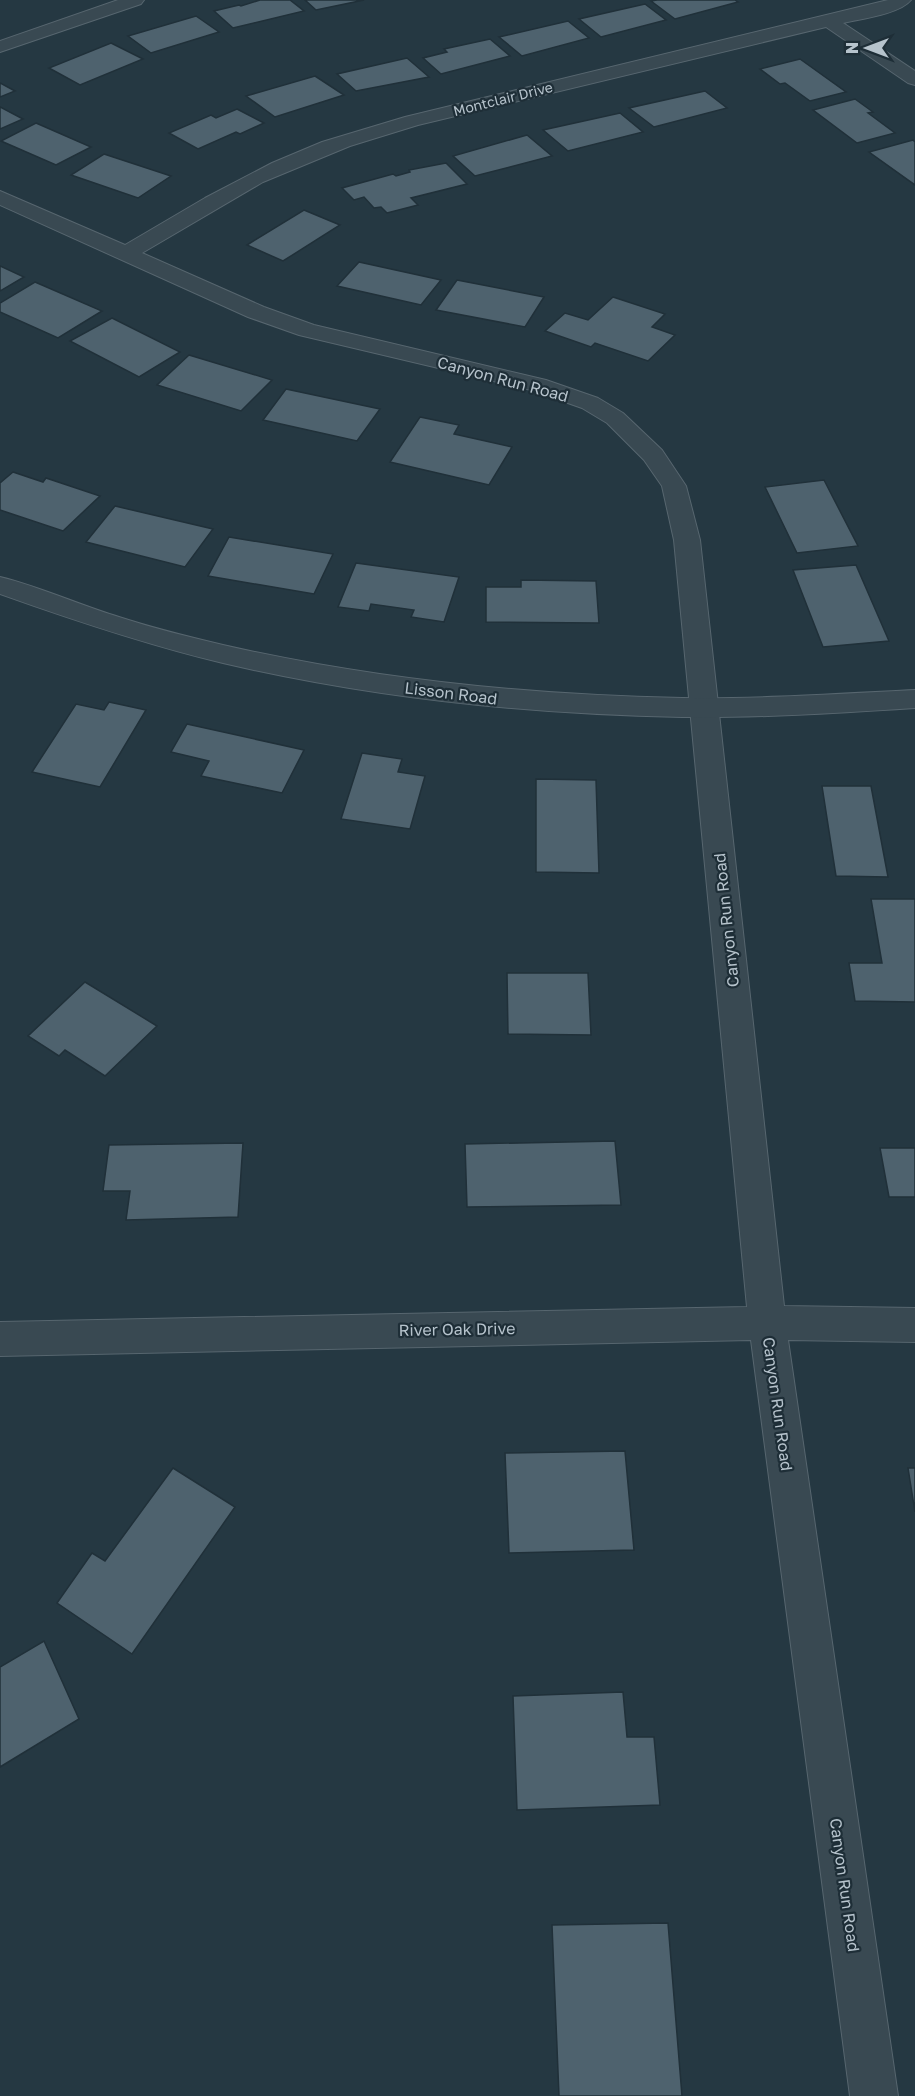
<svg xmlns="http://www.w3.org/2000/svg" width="915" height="2096" font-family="'Golos Text',sans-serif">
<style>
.building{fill:#4e626e;stroke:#203039;stroke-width:1.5}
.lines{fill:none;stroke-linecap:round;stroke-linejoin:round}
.minor-casing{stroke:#57666f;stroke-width:2}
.tertiary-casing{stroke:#57666f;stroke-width:2}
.minor{fill:#394952;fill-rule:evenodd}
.tertiary{fill:#394952;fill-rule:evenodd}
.labels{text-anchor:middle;stroke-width:4.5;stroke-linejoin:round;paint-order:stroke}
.far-street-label{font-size:14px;fill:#b6c3cc;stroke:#1e2e37}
.street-label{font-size:16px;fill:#b6c3cc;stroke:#1e2e37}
</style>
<rect width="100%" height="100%" fill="#253842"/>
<g class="building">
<polygon points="260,0 290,0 304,11 233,28 214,11 239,5 241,6"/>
<polygon points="305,0 364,0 316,10"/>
<polygon points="657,0 735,0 738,2 675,19 651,1"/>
<polygon points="645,4 666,20 601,37 579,19"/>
<polygon points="196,16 219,32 151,53 128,36"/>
<polygon points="568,21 589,38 522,56 499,37"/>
<polygon points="490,39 510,56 441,74 423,58 447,52 444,49"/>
<polygon points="111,43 143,59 80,85 49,68"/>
<polygon points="407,58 429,77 356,91 337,74"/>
<polygon points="800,59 846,92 810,101 785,83 780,84 760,69"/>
<polygon points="315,76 344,95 275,117 246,96"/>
<polygon points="0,83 15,91 0,97"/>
<polygon points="705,91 727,108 654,127 629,108"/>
<polygon points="855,99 873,112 868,113 895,133 857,143 813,110"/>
<polygon points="0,107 23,119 0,129"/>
<polygon points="237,109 264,123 240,134 236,132 198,149 169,133 211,115 216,118"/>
<polygon points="620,113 643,132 568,151 543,130"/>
<polygon points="36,123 91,147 56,165 1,141"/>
<polygon points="527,135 552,156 475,176 453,156"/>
<polygon points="913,140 915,142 915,185 869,152"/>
<polygon points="104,154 171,176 138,198 71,175"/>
<polygon points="446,163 467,184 411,198 418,205 387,213 381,207 374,208 364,197 354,200 342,188 393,174 396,176 410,172 409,170"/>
<polygon points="304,210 340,225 283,261 247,245"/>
<polygon points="359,262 441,280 421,305 337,286"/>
<polygon points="0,266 24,277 0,291"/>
<polygon points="457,280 544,297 525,327 436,310"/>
<polygon points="35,282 102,311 58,338 0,312 0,303"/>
<polygon points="613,297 665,314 652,327 675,335 648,361 595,343 591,347 545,331 565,313 588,320"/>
<polygon points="112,318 180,352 139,377 70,341"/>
<polygon points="189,355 272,380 241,411 157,385"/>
<polygon points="286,389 380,409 357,441 263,420"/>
<polygon points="420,417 459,425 454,434 512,447 489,485 390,462"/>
<polygon points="13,472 43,482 46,478 100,496 63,531 0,510 0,483"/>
<polygon points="824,480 858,546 797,553 765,487"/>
<polygon points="115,506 213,529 185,567 86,542"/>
<polygon points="229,537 333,554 314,594 208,576"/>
<polygon points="356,563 459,577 444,622 411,617 414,610 371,604 369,611 338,607"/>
<polygon points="856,565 889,641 823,647 793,570"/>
<polygon points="521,580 596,581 599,623 486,622 486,587 521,587"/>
<polygon points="109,702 146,710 100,787 32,772 76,704 104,710"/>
<polygon points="187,724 304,750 282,793 201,776 209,761 171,752"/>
<polygon points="362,753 402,759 398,772 425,776 410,829 341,819"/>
<polygon points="536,779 596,780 599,873 536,872"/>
<polygon points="822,786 871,786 888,877 836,876"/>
<polygon points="871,899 915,899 915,1002 855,1001 849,963 882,963"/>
<polygon points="507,973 588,973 591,1035 508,1034"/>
<polygon points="85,982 157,1026 105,1076 65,1050 59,1056 28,1036"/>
<polygon points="615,1141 621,1205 467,1207 465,1144"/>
<polygon points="243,1143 238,1217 126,1220 130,1191 103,1191 109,1145"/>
<polygon points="880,1148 915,1148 915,1197 889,1197"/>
<polygon points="625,1451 634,1550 509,1553 505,1453"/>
<polygon points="173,1468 235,1507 132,1654 57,1603 92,1553 105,1561"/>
<polygon points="908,1468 915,1468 915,1512"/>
<polygon points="44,1641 79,1719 0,1767 0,1667"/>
<polygon points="623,1692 627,1737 654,1737 660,1805 517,1810 513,1696"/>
<polygon points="668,1923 682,2096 559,2096 552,1925"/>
</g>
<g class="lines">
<g class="minor-casing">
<g id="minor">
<polygon points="118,0 144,0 141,4 0,52 0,41"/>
<path d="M888 0H911C900 14 860 19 843 23L915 71V85L908 83 826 27 418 125 350 146 263 182 142 253 264 307 314 325 546 380 598 398 623 413 662 450 686 486 700 540 784 1306 915 1308V1342L788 1340 898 2096H850L751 1340 0 1356V1322L747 1307 674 540 662 486 644 460 607 423 582 408 531 390 299 335 248 317 0 205V191L125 245 205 198 272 163 322 142 405 117Z"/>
</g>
</g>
<g class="tertiary-casing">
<path id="tertiary" d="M0 577C41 587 79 605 119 617 153 628 189 637 223 645 373 679 528 695 682 698 760 699 837 694 915 690V708C837 713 759 718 682 717 527 714 373 698 223 663 147 645 73 620 0 594Z"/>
</g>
<use href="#minor" class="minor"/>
<use href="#tertiary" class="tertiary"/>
</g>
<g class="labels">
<g class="far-street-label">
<text transform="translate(503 99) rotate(-14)" y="5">Montclair Drive</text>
</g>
<g class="street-label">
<text transform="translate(503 379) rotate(15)" y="6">Canyon Run Road</text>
<text transform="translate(451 693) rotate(7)" y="6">Lisson Road</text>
<text transform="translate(726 920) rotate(-96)" y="6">Canyon Run Road</text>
<text transform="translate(457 1329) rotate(-1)" y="6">River Oak Drive</text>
<text transform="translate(778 1404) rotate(82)" y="6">Canyon Run Road</text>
<text transform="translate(845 1885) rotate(82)" y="6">Canyon Run Road</text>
</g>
</g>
<g transform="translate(867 48) rotate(270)" stroke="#1e2e37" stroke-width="4.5" paint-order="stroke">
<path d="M0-4.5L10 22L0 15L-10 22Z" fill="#b6c3cc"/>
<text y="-9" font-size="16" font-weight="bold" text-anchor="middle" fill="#b6c3cc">N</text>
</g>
</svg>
